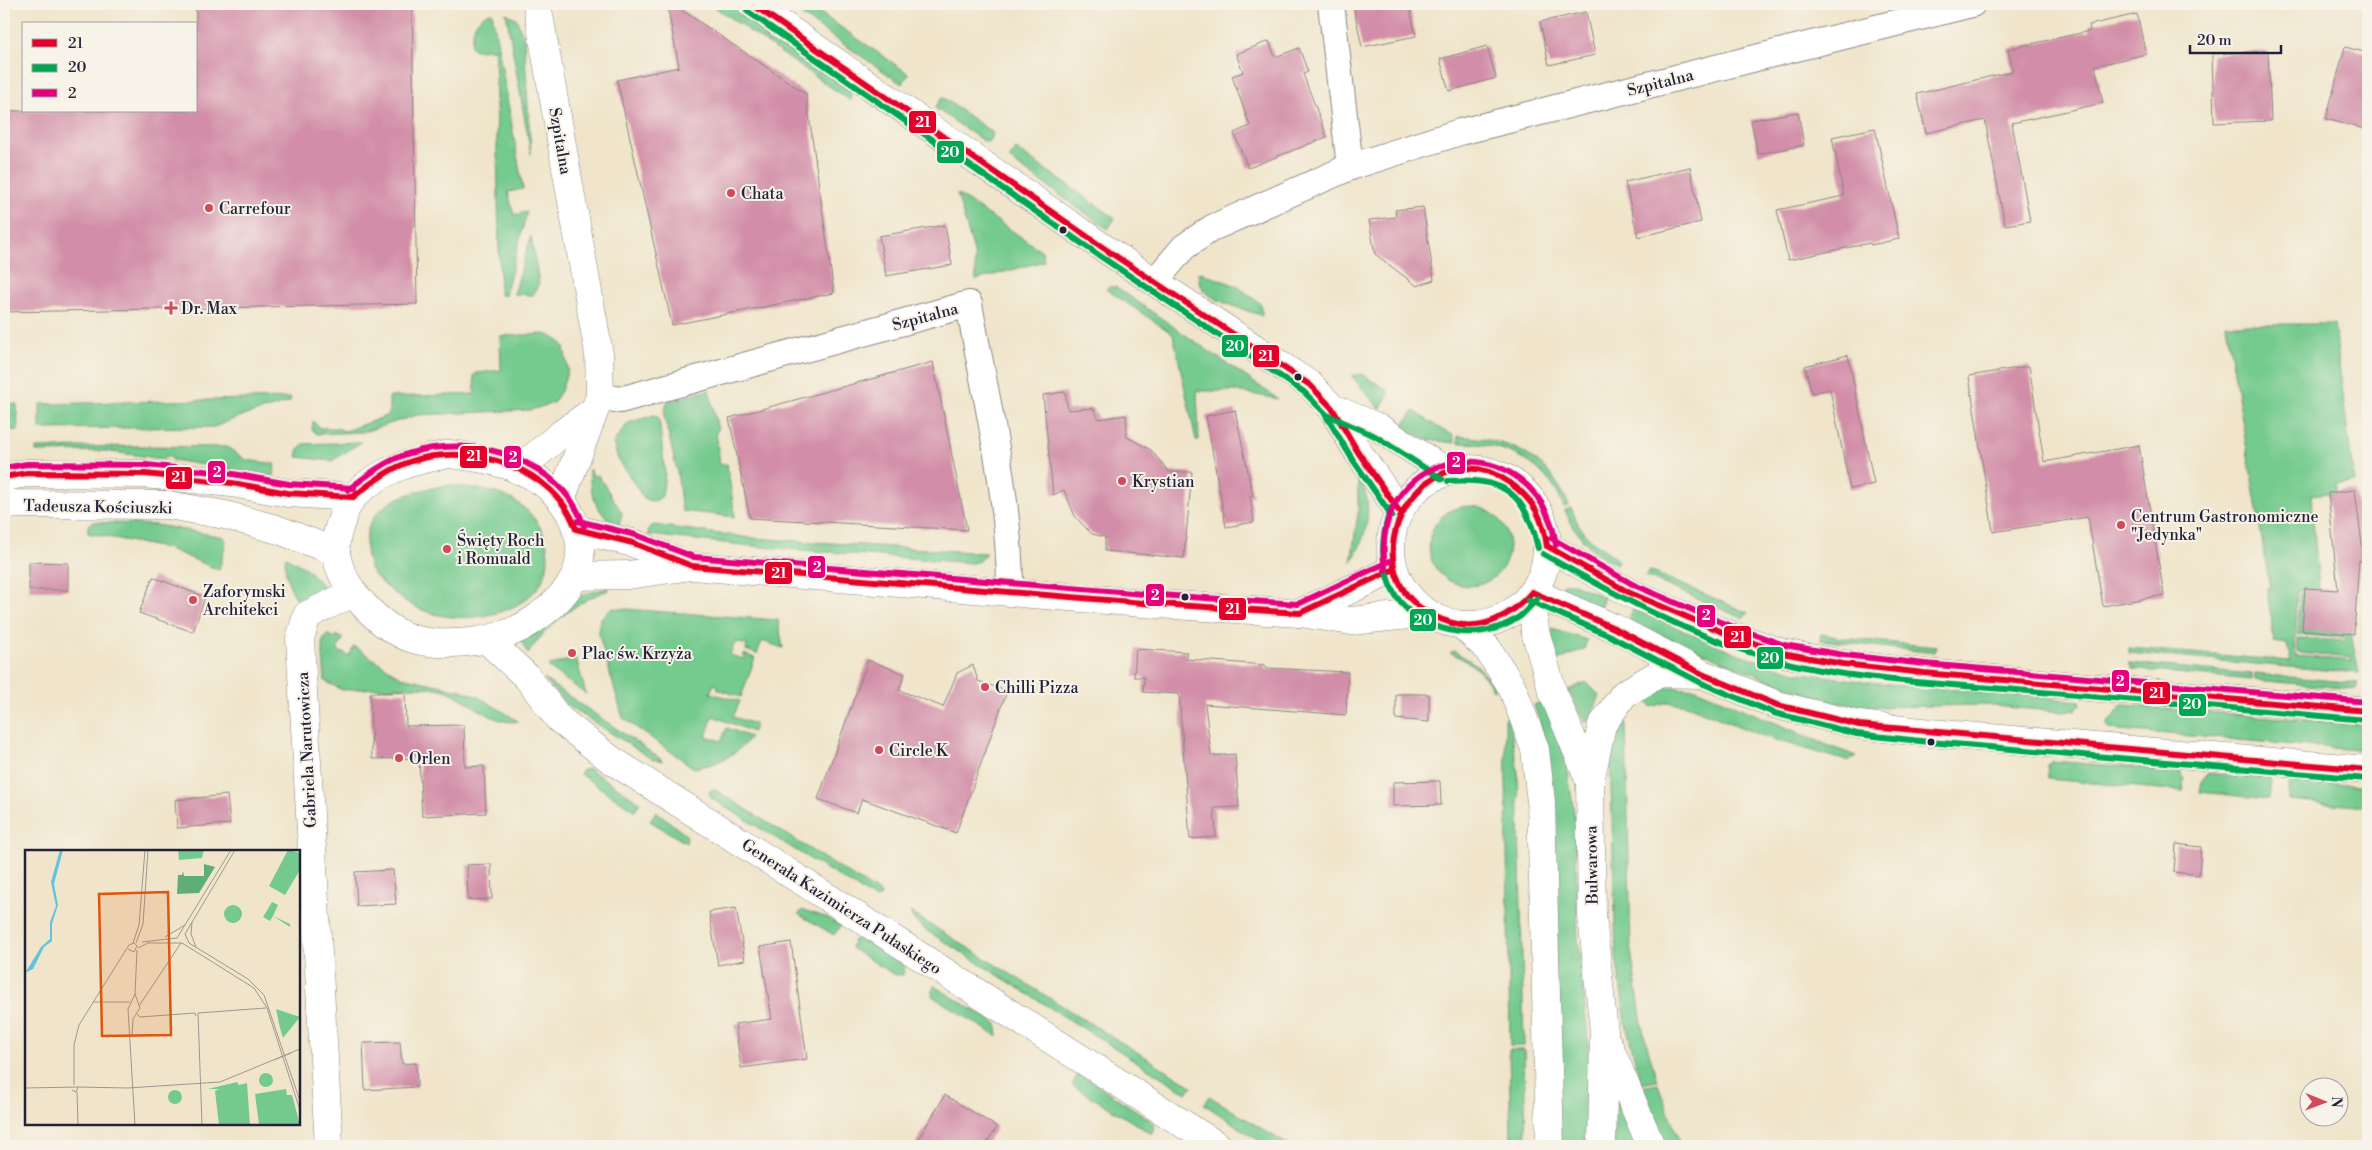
<svg xmlns="http://www.w3.org/2000/svg" width="2372" height="1150" font-family="'Libre Bodoni',serif">
<style>
.green{fill:#74ca8e;stroke:#4b7664}
.building{fill:#d28ea8}
.lines{fill:none;stroke-linecap:round;stroke-linejoin:round}
.street-casing{stroke:#898483;stroke-width:28}
.secondary-casing{stroke:#898483;stroke-width:29}
.street{stroke:#fff;stroke-width:26}
.secondary{stroke:#fff;stroke-width:28}
.bus-1-casing{stroke:#f7f3e8;stroke-width:10}
.bus-2-casing{stroke:#f7f3e8;stroke-width:10}
.bus-3-casing{stroke:#f7f3e8;stroke-width:10}
.bus-1{stroke:#e4002b;stroke-width:6}
.bus-2{stroke:#00a651;stroke-width:6}
.bus-3{stroke:#e5007d;stroke-width:6}
.poi-dot{fill:#d1495b;stroke:#f7f3e8;stroke-width:2}
.bus-dot{fill:#22223b;stroke:#f7f3e8;stroke-width:2}
.labels{text-anchor:middle;stroke-width:4;stroke-linejoin:round;paint-order:stroke}
.street-label{font-size:16px;fill:#22223b;stroke:#f7f3e8}
.poi-label{font-size:16px;fill:#22223b;stroke:#f7f3e8;text-anchor:start}
.inset-road{fill:none;stroke:#9e9791;stroke-width:1}
.view{fill:#de560e;fill-opacity:0.15;stroke:#de560e;stroke-width:2.5}
.inset-edge{fill:none;stroke:#22223b;stroke-width:2.5}
.line-badge{stroke:#f7f3e8;stroke-width:2}
.badge-label{font-size:14px;text-anchor:middle;font-weight:bold;fill:#fff}
</style>
<rect width="100%" height="100%" fill="#f7f3e8"/>
<filter id="ink" filterUnits="userSpaceOnUse"><feTurbulence type="fractalNoise" baseFrequency=".02" numOctaves="2"/><feDisplacementMap in="SourceGraphic" scale="10" xChannelSelector="R" yChannelSelector="G"/><feConvolveMatrix kernelMatrix="1 2 1 2 8 2 1 2 1" color-interpolation-filters="sRGB"/></filter>
<filter id="wash" filterUnits="userSpaceOnUse"><feTurbulence type="fractalNoise" baseFrequency=".0096" numOctaves="4" result="noise"/><feDisplacementMap in="SourceGraphic" scale="20" xChannelSelector="R" yChannelSelector="G"/><feGaussianBlur stdDeviation="1.12" result="paint"/><feColorMatrix in="noise" values="0 0 0 0 0 0 0 0 0 0 0 0 0 0 0 0 0 1.4 0 .05"/><feComposite in="paint" operator="in"/></filter>
<g filter="url(#wash)">
<rect width="100%" height="100%" fill="#f0e5cb"/>
<g class="green">
<polygon points="710,4 726,4 741,14 851,90 851,101"/>
<polygon points="785,4 807,4 909,74 902,84"/>
<path d="M492 12 523 189 508 192 514 215 527 212 505 295H500L495 49 475 50 471 47C472 31 474 16 492 12Z"/>
<polygon points="506,13 516,18 524,39 531,154"/>
<polygon points="942,97 993,133 989,141 985,142 935,108"/>
<polygon points="1016,149 1115,218 1108,229 1009,159"/>
<polygon points="957,194 1042,251 1044,261 976,280 974,252"/>
<polygon points="531,236 539,283 533,295 514,294"/>
<path d="M1199 272 1237 286 1261 304 1262 316C1243 307 1192 300 1199 272Z"/>
<polygon points="1109,287 1116,287 1278,399 1235,391 1197,391 1199,440 1196,440 1173,334 1106,289"/>
<polygon points="2226,324 2334,324 2354,482 2336,484 2336,492 2311,495 2319,589 2297,590 2295,656 2352,661 2352,658 2298,653 2298,638 2347,641 2346,638 2298,634 2300,593 2305,593 2302,630 2351,633 2359,673 2129,653 2129,648 2291,661 2287,644 2274,642 2267,588 2270,588"/>
<polygon points="546,334 560,341 564,347 568,370 561,391 553,403 531,410 417,415 363,432 317,434 312,430 313,421 320,428 337,428 345,431 389,415 389,397 475,394 474,375 477,373 501,370 500,336"/>
<polygon points="1362,374 1388,391 1389,393 1380,409 1352,376"/>
<polygon points="709,390 718,430 716,432 720,465 727,464 735,517 682,511 677,471 664,415 667,402"/>
<polygon points="291,398 290,402 239,417 214,427 40,429 40,404"/>
<polygon points="4,404 17,404 18,430 4,430"/>
<polygon points="1414,411 1442,430 1453,435 1455,443 1429,440 1401,428"/>
<path d="M654 415 659 418 665 474 662 496C655 503 650 502 643 497L618 459 613 443 628 423Z"/>
<path d="M1458 436C1510 440 1546 454 1569 505L1564 507C1547 462 1503 442 1458 443Z"/>
<polygon points="361,442 332,461 297,457 299,448 304,444"/>
<polygon points="138,446 227,447 246,460 275,464 274,476 172,460 172,457 166,456 165,459 104,451 36,452 36,448"/>
<path d="M589 469 595 477 598 475 622 513 619 527C596 514 590 495 589 469Z"/>
<path d="M1358 475C1375 506 1368 534 1351 563L1358 513Z"/>
<path d="M449 485C470 488 496 490 515 501 531 512 543 526 547 546 558 610 472 629 425 611 407 605 392 592 378 579 369 571 367 560 366 549 363 501 412 491 449 485Z"/>
<circle cx="1469" cy="546" r="40"/>
<path d="M1571 508 1579 526 1589 538 1615 557 1618 561 1617 564C1592 554 1575 534 1565 510Z"/>
<polygon points="93,522 156,525 224,537 226,542 219,570 169,549 88,533 88,525"/>
<polygon points="654,525 751,538 987,553 979,561 972,563 762,547 648,535 649,528"/>
<path d="M286 557 307 569 323 586 310 594 301 604C291 594 282 570 286 557Z"/>
<polygon points="1649,571 1653,572 1748,613 1742,618 1645,576"/>
<polygon points="1564,583 1571,583 1604,597 1600,609 1564,592 1562,586"/>
<path d="M609 587V590C577 601 546 625 528 654L520 639 582 595Z"/>
<path d="M611 608 778 620 783 648 762 641 757 654 746 650 747 645 735 642 730 655 743 659 744 654 755 658 741 697 718 689V686L714 684 710 693 740 701 733 717 755 724 753 732 713 716 706 736 721 741 727 728 750 737C737 756 715 765 694 768L623 718 598 632 600 619Z"/>
<polygon points="1633,609 1739,654 1795,672 1868,682 2080,701 2081,704 2075,710 2064,712 1983,705 1876,707 1837,703 1771,681 1628,621"/>
<polygon points="1552,629 1587,640 1584,649 1555,662 1548,631"/>
<path d="M327 634 334 638 336 635 343 639 337 650 349 656 354 646 401 677 461 690 479 697 518 721C495 727 467 698 445 690 426 684 365 689 342 690L325 681 322 643Z"/>
<polygon points="1821,634 1842,638 1937,647 1935,652 1926,652 1820,640"/>
<path d="M1454 651 1477 665 1496 688 1493 690C1484 672 1468 660 1450 653Z"/>
<polygon points="576,658 586,694 549,668 548,666"/>
<polygon points="2129,663 2252,674 2252,680 2132,669"/>
<polygon points="2255,674 2358,683 2356,689 2255,680"/>
<polygon points="544,679 662,760 663,761 652,759 567,705"/>
<polygon points="1586,682 1600,696 1588,722 1584,722 1568,690"/>
<polygon points="1664,686 1696,689 1834,748 1857,756 1847,761 1762,736 1687,705 1668,702 1652,707 1641,696"/>
<polygon points="1546,700 1567,765 1575,820 1578,941 1588,1038 1590,1146 1560,1146 1541,726 1534,705"/>
<polygon points="2122,705 2368,725 2368,751 2109,729 2107,724"/>
<polygon points="1509,717 1518,772 1524,1046 1510,1046 1505,718"/>
<polygon points="1622,718 1626,725 1631,951 1643,1030 1657,1081 1641,1084 1626,1024 1616,956 1610,753 1612,733"/>
<polygon points="2052,761 2179,771 2185,779 2183,791 2048,779 2047,765"/>
<polygon points="589,769 640,802 635,811 580,774 582,770"/>
<polygon points="2208,773 2268,779 2271,782 2269,799 2200,792 2202,780"/>
<polygon points="2292,780 2368,787 2368,807 2288,800 2289,784"/>
<polygon points="714,789 881,894 881,896 875,899 711,798 709,791"/>
<polygon points="656,811 687,836 686,843 650,821"/>
<polygon points="802,910 825,917 841,926 834,935 798,914"/>
<polygon points="910,912 1192,1086 1187,1093 924,929 914,920"/>
<polygon points="859,937 905,966 903,975 895,975 851,948 853,941"/>
<polygon points="934,986 997,1024 998,1037 932,996"/>
<polygon points="1509,1050 1524,1050 1526,1146 1511,1146"/>
<polygon points="1079,1073 1155,1123 1152,1134 1072,1085"/>
<polygon points="1658,1084 1681,1146 1664,1146 1642,1087"/>
<polygon points="1209,1096 1290,1146 1267,1146 1204,1104"/>
<polygon points="1616,1096 1638,1146 1614,1146"/>
</g>
<g id="blocks">
<g class="building">
<polygon points="196,4 412,4 417,304 4,312 4,111 196,111"/>
<polygon points="667,4 673,4 806,94 834,293 672,325 617,80 679,67"/>
<polygon points="1353,4 1409,4 1416,36 1362,47"/>
<polygon points="1586,12 1595,55 1549,65 1540,22"/>
<polygon points="2137,14 2146,54 2095,66 2103,103 2012,123 2030,221 2005,225 1985,120 1926,133 1917,94 2013,71 2008,49 2090,31 2089,25"/>
<polygon points="1269,41 1275,57 1299,48 1308,72 1303,74 1327,137 1248,168 1234,133 1250,126 1232,76 1243,72 1236,54"/>
<polygon points="1487,46 1496,78 1449,91 1440,59"/>
<polygon points="2345,47 2368,53 2368,130 2326,119"/>
<polygon points="2268,51 2271,121 2214,123 2212,54"/>
<polygon points="1798,112 1804,145 1758,154 1751,120"/>
<polygon points="1875,128 1899,239 1871,245 1870,243 1788,260 1777,210 1844,196 1832,137"/>
<polygon points="1690,167 1701,222 1638,237 1625,182"/>
<polygon points="1423,207 1434,280 1417,286 1375,254 1369,220 1396,217 1395,210"/>
<polygon points="945,225 952,265 886,276 879,236"/>
<polygon points="1848,355 1874,484 1850,489 1830,389 1812,393 1805,366"/>
<polygon points="933,362 967,530 750,518 729,418"/>
<polygon points="2029,366 2044,462 2139,445 2164,595 2103,606 2088,517 1993,532 1969,376"/>
<polygon points="1065,392 1068,410 1093,408 1099,419 1126,415 1127,437 1151,450 1169,472 1192,472 1184,558 1105,551 1105,537 1092,534 1084,526 1075,516 1064,490 1053,495 1043,395"/>
<polygon points="1235,410 1253,496 1250,496 1254,522 1226,527 1206,416"/>
<polygon points="2355,490 2364,560 2359,561 2354,634 2302,630 2305,588 2338,590 2328,493"/>
<polygon points="29,562 68,563 68,590 29,590"/>
<polygon points="153,577 205,597 193,632 139,613"/>
<polygon points="1136,649 1187,652 1186,659 1265,665 1265,668 1348,672 1346,715 1205,704 1211,756 1235,754 1239,807 1214,808 1216,837 1190,839 1179,694 1143,692 1144,677 1134,677"/>
<polygon points="868,660 905,674 899,690 943,707 957,673 973,665 978,681 1007,691 956,833 862,799 857,813 818,799"/>
<polygon points="405,692 406,726 464,725 465,767 484,766 486,813 422,816 419,758 372,759 370,693"/>
<polygon points="1396,694 1429,694 1429,722 1396,719"/>
<polygon points="1440,781 1441,805 1393,806 1393,782"/>
<polygon points="227,795 230,824 177,828 175,800"/>
<polygon points="2176,844 2201,847 2199,875 2174,872"/>
<polygon points="491,864 492,899 468,900 467,865"/>
<polygon points="393,870 396,904 357,906 355,872"/>
<polygon points="736,908 745,960 718,965 709,912"/>
<polygon points="791,942 807,1059 741,1068 735,1024 772,1019 760,947"/>
<polygon points="400,1042 402,1064 416,1063 417,1087 365,1090 363,1043"/>
<polygon points="945,1095 997,1127 985,1146 914,1146"/>
</g>
</g>
</g>
<g filter="url(#ink)">
<use href="#blocks" fill-opacity="0" stroke="#898483" stroke-width="1"/>
<g class="lines">
<g class="street-casing">
<g id="street">
<polyline points="1331,4 1350,167"/>
<polyline points="1155,281 1184,247 1212,228 1350,167 1460,132 1972,4"/>
<path d="M600 396 620 400 969 304C986 399 1010 495 1010 591"/>
</g>
</g>
<g class="secondary-casing">
<g id="secondary">
<polyline points="537,4 599,354 600,396 561,499"/>
<polyline points="752,4 1105,249 1310,385 1332,408 1358,452 1399,511"/>
<polyline points="1332,408 1379,428 1447,472"/>
<path d="M449 454C478 457 509 462 536 478 567 497 590 537 576 574 569 590 553 606 539 616 521 630 499 638 477 641 455 644 434 645 413 639 380 628 340 588 336 552 334 541 338 530 342 519 344 512 349 502 354 496 380 469 414 460 449 454Z"/>
<circle cx="1469" cy="547" r="78"/>
<polyline points="518,470 561,434 593,411"/>
<polyline points="4,477 27,473 145,474 232,483 288,493 353,497"/>
<polyline points="4,502 15,504 168,505 225,515 279,530 336,552"/>
<polyline points="576,529 633,543 688,565"/>
<polyline points="1547,546 1630,593 1720,631 1782,653 1843,664 1924,673 2368,711"/>
<polyline points="575,576 628,575 692,566 1143,603 1300,613 1351,621 1428,613"/>
<polyline points="1532,592 1614,628 1702,674 1777,705 1859,725 1930,733 2368,770"/>
<polyline points="1532,592 1535,631 1552,690 1590,782 1592,916 1604,1032 1602,1146"/>
<polyline points="1300,613 1394,569"/>
<polyline points="1462,625 1487,648 1512,687 1535,749 1541,802 1550,1146"/>
<polyline points="487,640 527,677 559,719 610,759 1218,1146"/>
<polyline points="1590,782 1602,725 1624,694 1660,673 1698,674"/>
<polyline points="1608,1044 1651,1146"/>
<polyline points="329,1146 300,639 307,615 353,593"/>
</g>
</g>
<use href="#street" class="street"/>
<use href="#secondary" class="secondary"/>
<g class="bus-1-casing">
<g id="bus-1">
<polyline points="752,4 1105,249 1310,385 1332,408 1358,452 1399,511"/>
<polyline points="4,477 27,473 145,474 232,483 288,493 353,497"/>
<path d="M353 497C371 483 390 468 412 461 471 442 555 467 576 529"/>
<polyline points="576,529 633,543 692,566 1143,603 1300,613 1394,569"/>
<polyline points="1547,546 1630,593 1720,631 1782,653 1843,664 1924,673 2368,711"/>
<polyline points="1532,592 1614,628 1702,674 1777,705 1859,725 2368,770"/>
<path d="M1532 592C1512 615 1483 632 1452 623 1331 588 1418 418 1510 483 1534 500 1543 518 1547 546"/>
</g>
</g>
<g class="bus-2-casing">
<g id="bus-2">
<polyline points="747,11 1100,256 1304,392 1327,415 1375,436 1442,479"/>
<polyline points="1325,414 1351,457 1392,516"/>
<path d="M1448 481C1504 477 1526 493 1538 548"/>
<path d="M1391 508C1383 531 1380 552 1387 576 1401 630 1476 648 1519 617 1526 612 1532 604 1538 598"/>
<path d="M1543 554C1616 595 1697 640 1780 661 1850 680 1933 683 2005 689 2126 699 2246 709 2367 720"/>
<polyline points="1528,600 1610,636 1699,682 1774,713 1857,734 1929,742 2367,779"/>
</g>
</g>
<g class="bus-3-casing">
<g id="bus-3">
<polyline points="4,468 27,464 146,465 233,474 289,484 354,488"/>
<path d="M348 490C367 475 387 460 410 453 474 433 561 459 584 526"/>
<polyline points="578,521 636,535 694,557 1144,594 1298,604 1390,561"/>
<polyline points="1551,538 1634,585 1723,623 1784,645 1844,655 1925,664 2368,702"/>
<path d="M1385 570C1367 439 1538 422 1556 545"/>
</g>
</g>
<use href="#bus-1" class="bus-1"/>
<use href="#bus-2" class="bus-2"/>
<use href="#bus-3" class="bus-3"/>
</g>
</g>
<g class="poi-dot">
<circle cx="731" cy="193" r="5"/>
<circle cx="209" cy="208" r="5"/>
<path d="M168.5 300.5h5v5h5v5h-5v5h-5v-5h-5v-5h5z"/>
<circle cx="1122" cy="481" r="5"/>
<circle cx="2121" cy="525" r="5"/>
<circle cx="447" cy="549" r="5"/>
<circle cx="193" cy="600" r="5"/>
<circle cx="572" cy="653" r="5"/>
<circle cx="985" cy="687" r="5"/>
<circle cx="879" cy="750" r="5"/>
<circle cx="399" cy="758" r="5"/>
</g>
<g class="bus-dot">
<circle cx="1063" cy="230" r="4.5"/>
<circle cx="1298" cy="377" r="4.5"/>
<circle cx="1185" cy="597" r="4.5"/>
<circle cx="1931" cy="742" r="4.5"/>
</g>
<g class="labels">
<g class="street-label">
<text transform="translate(1660 82) rotate(-14)" y="6">Szpitalna</text>
<text transform="translate(561 141) rotate(80)" y="6">Szpitalna</text>
<text transform="translate(925 316) rotate(-15)" y="6">Szpitalna</text>
<text transform="translate(98 506) rotate(1)" y="6">Tadeusza Kościuszki</text>
<text transform="translate(306 750) rotate(-93)" y="6">Gabriela Narutowicza</text>
<text transform="translate(1591 865) rotate(-91)" y="6">Bulwarowa</text>
<text transform="translate(842 906) rotate(33)" y="6">Generała Kazimierza Pułaskiego</text>
</g>
<g class="poi-label">
<text x="741" y="199">Chata</text>
<text x="219" y="214">Carrefour</text>
<text x="181" y="314">Dr. Max</text>
<text x="1132" y="487">Krystian</text>
<text x="2131" y="522">Centrum Gastronomiczne<tspan x="2131" dy="18">"Jedynka"</tspan></text>
<text x="457" y="546">Święty Roch<tspan x="457" dy="18">i Romuald</tspan></text>
<text x="203" y="597">Zaforymski<tspan x="203" dy="18">Architekci</tspan></text>
<text x="582" y="659">Plac św. Krzyża</text>
<text x="995" y="693">Chilli Pizza</text>
<text x="889" y="756">Circle K</text>
<text x="409" y="764">Orlen</text>
</g>
</g>
<g transform="translate(25 850)">
<rect width="275" height="275" fill="#f0e5cb"/>
<path d="M153 0H179L177 8 154 10ZM263 0 275 3V20L260 45 244 36ZM247 52 253 55 248 66 265 74V77L248 66 245 71 238 67ZM199 64a9 9 0 1 1 18 0a9 9 0 1 1-18 0ZM251 159 275 167 258 188 255 178ZM234 230a7 7 0 1 1 14 0a7 7 0 1 1-14 0ZM212 232 214 235 222 233 225 275H194L190 241 194 239H183ZM261 239 262 245H267L275 275H234L230 244ZM143 247a7 7 0 1 1 14 0a7 7 0 1 1-14 0Z" fill="#74ca8e"/>
<path d="M179 14 190 17 174 43 152 44 153 25H157L158 21 159 26H179Z" fill="#5fae79"/>
<path d="M35 0H38L29 34 33 55 27 74V91L19 97 8 119 0 123 16 97 25 89V72L31 56 26 32Z" fill="#60c4dd"/>
<path class="inset-road" d="M167 72 166 84 171 97M160 84 164 93 223 129 239 145 275 251M160 84 210 0M140 87 160 75M152 88 206 0M117 92 152 88M108 93 114 75 120 0M111 93 118 74 123 0M113 98 123 93H157L229 138 242 158 275 260M110 144 103 159 110 275M68 152H105M114 156 156 93M112 164 115 167 170 163 171 166M107 186 108 169 115 158 110 144 112 100M249 210 266 203M49 235V195L54 175 104 95 109 93 112 96 109 102 103 99M53 237 103 238 195 232 275 199M0 238 53 237 51 242 47 240M52 242 53 275M177 275 173 163 241 158"/>
<path class="view" d="M143 42 146 185 77 186 74 44Z"/>
<rect width="275" height="275" class="inset-edge"/>
</g>
<g class="line-badge">
<rect x="908" y="110" width="29" height="24" rx="5" fill="#e4002b"/>
<rect x="936" y="140" width="29" height="24" rx="5" fill="#00a651"/>
<rect x="1221" y="334" width="28" height="24" rx="5" fill="#00a651"/>
<rect x="1252" y="344" width="28" height="24" rx="5" fill="#e4002b"/>
<rect x="459" y="445" width="29" height="24" rx="5" fill="#e4002b"/>
<rect x="503" y="445" width="19" height="24" rx="5" fill="#e5007d"/>
<rect x="1446" y="451" width="20" height="24" rx="5" fill="#e5007d"/>
<rect x="207" y="460" width="19" height="24" rx="5" fill="#e5007d"/>
<rect x="165" y="466" width="28" height="24" rx="5" fill="#e4002b"/>
<rect x="807" y="555" width="19" height="24" rx="5" fill="#e5007d"/>
<rect x="764" y="561" width="29" height="24" rx="5" fill="#e4002b"/>
<rect x="1145" y="583" width="20" height="24" rx="5" fill="#e5007d"/>
<rect x="1218" y="597" width="29" height="24" rx="5" fill="#e4002b"/>
<rect x="1696" y="604" width="20" height="24" rx="5" fill="#e5007d"/>
<rect x="1409" y="608" width="28" height="24" rx="5" fill="#00a651"/>
<rect x="1723" y="625" width="29" height="24" rx="5" fill="#e4002b"/>
<rect x="1756" y="646" width="28" height="24" rx="5" fill="#00a651"/>
<rect x="2111" y="669" width="19" height="24" rx="5" fill="#e5007d"/>
<rect x="2142" y="681" width="29" height="24" rx="5" fill="#e4002b"/>
<rect x="2178" y="693" width="29" height="24" rx="5" fill="#00a651"/>
</g>
<g class="badge-label">
<text x="923" y="127">21</text>
<text x="950" y="157">20</text>
<text x="1235" y="351">20</text>
<text x="1266" y="361">21</text>
<text x="474" y="461">21</text>
<text x="513" y="462">2</text>
<text x="1456" y="467">2</text>
<text x="217" y="477">2</text>
<text x="179" y="482">21</text>
<text x="817" y="572">2</text>
<text x="779" y="578">21</text>
<text x="1155" y="600">2</text>
<text x="1233" y="614">21</text>
<text x="1706" y="620">2</text>
<text x="1423" y="625">20</text>
<text x="1738" y="642">21</text>
<text x="1770" y="663">20</text>
<text x="2120" y="686">2</text>
<text x="2157" y="698">21</text>
<text x="2192" y="709">20</text>
</g>
<rect width="2372" height="1150" fill="none" stroke="#f7f3e8" stroke-width="20"/>
<rect x="22" y="22" width="175" height="90" fill="#f7f3e8" stroke="#a29fa3"/>
<rect x="32" y="39" width="25" height="8" fill="#e4002b" stroke="#a29fa3"/>
<text x="68" y="48" font-size="15" fill="#22223b">21</text>
<rect x="32" y="64" width="25" height="8" fill="#00a651" stroke="#a29fa3"/>
<text x="68" y="72" font-size="15" fill="#22223b">20</text>
<rect x="32" y="89" width="25" height="8" fill="#e5007d" stroke="#a29fa3"/>
<text x="68" y="98" font-size="15" fill="#22223b">2</text>
<g transform="translate(2324 1102) rotate(91)"><circle r="24" fill="#f7f3e8" stroke="#a29fa3"/>
<path d="M0-4L9 19L0 12L-9 19Z" fill="#d1495b"/>
<text y="-8" font-size="14" font-weight="bold" text-anchor="middle" fill="#22223b">N</text>
</g>
<path d="M2190 45v8h91v-8" fill="none" stroke="#22223b" stroke-width="2.5"/>
<text x="2197" y="45" font-size="15" fill="#22223b" stroke="#f7f3e8" stroke-width="4" paint-order="stroke">20 m</text>
</svg>
